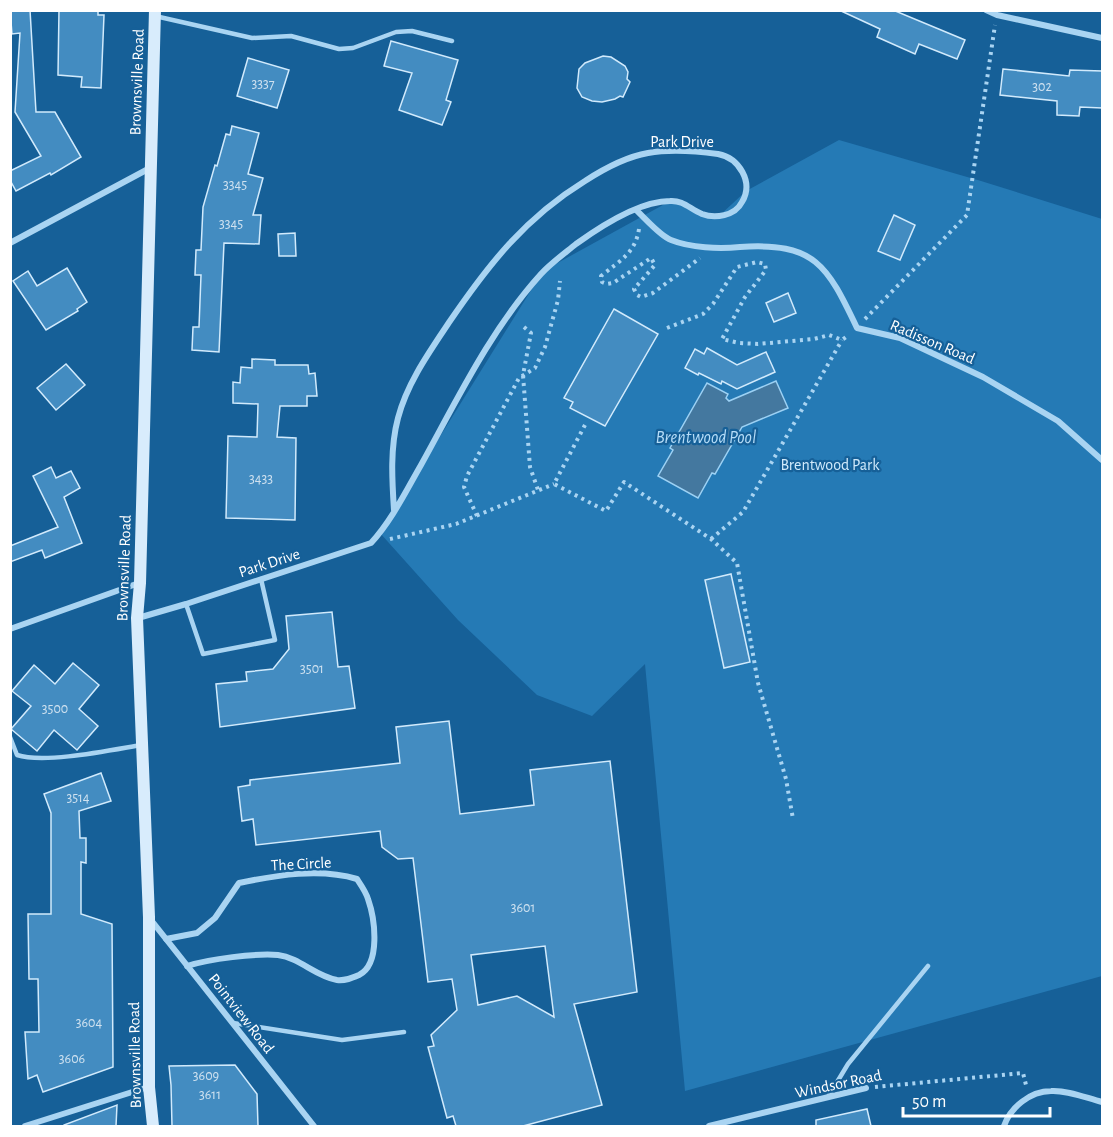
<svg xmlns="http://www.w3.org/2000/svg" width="1113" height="1137" font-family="'Alegreya Sans',sans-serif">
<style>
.green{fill:#257ab5}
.water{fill:#44789f;stroke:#9cd1f4;stroke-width:1.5}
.building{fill:#438cc1;stroke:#d1eafc;stroke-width:1.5;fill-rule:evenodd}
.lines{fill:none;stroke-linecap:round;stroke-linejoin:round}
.path{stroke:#a9d4f2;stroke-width:4;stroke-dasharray:3 4.5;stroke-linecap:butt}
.service{stroke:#a9d4f2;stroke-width:4.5}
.minor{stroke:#a9d4f2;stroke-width:6}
.secondary{stroke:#d8ecfc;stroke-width:12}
.labels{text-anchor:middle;stroke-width:4.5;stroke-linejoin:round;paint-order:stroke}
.number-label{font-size:14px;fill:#d0e2f0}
.street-label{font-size:16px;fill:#fff;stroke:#166098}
.park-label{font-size:16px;fill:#d1eafc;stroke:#166098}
.water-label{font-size:18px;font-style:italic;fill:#b6ddf8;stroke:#166098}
</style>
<rect width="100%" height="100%" fill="#166098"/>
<polygon class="green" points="839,140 981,181 1102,219 1102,976 685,1091 645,664 592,716 537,695 458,620 380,533 543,271 672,200 718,217 746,191"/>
<polygon class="water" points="776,381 788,408 742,427 715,474 712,473 698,498 658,476 673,450 670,448 707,383 728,394 726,398 729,401"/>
<g class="building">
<polygon points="10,10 30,10 36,112 55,112 81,157 51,175 50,173 16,191 10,180 10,171 41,156 15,112 20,33 12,34"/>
<polygon points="59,10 98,10 98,15 104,15 101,88 81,87 82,77 58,75"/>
<polygon points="839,10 893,10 965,40 957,59 919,44 915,54 877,37 880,29"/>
<polygon points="391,41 458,60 446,100 451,102 442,125 399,110 412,73 384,66"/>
<polygon points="603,56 611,57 625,66 628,72 627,79 630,82 623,97 620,96 615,99 602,102 592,101 582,97 577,88 579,69 585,63"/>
<polygon points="248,58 289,70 277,108 237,96"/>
<polygon points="1003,69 1069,76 1070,70 1102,71 1102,108 1080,107 1079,116 1057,115 1057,101 1000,95"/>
<polygon points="232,126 259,133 248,174 263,178 253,215 261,215 259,244 224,243 219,352 192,350 193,327 199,327 201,275 195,275 196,250 201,250 203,207 215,165 217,166 226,134 230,135"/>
<polygon points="894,215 915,225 900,260 878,251"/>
<polygon points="295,233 296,256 279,256 278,234"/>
<polygon points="67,268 87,302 77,309 78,311 46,330 13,281 28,271 37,286"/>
<polygon points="788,293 796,313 774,322 766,303"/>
<polygon points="614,309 658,334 605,426 570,408 573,402 564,398"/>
<polygon points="707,348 737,365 766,352 775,372 737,389 722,381 721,384 699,373 698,375 685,368 695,349 704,354"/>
<polygon points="252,359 275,360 275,365 308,365 309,374 315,373 317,396 307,396 307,406 280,406 277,437 296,438 295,520 226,518 228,436 257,437 258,404 233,403 233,382 240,383 241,367 252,368"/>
<polygon points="66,364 85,385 56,410 37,388"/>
<polygon points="51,467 56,478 71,471 80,488 64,497 82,543 45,558 42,550 10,562 10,546 58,527 33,476"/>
<polygon points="731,574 750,662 724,668 705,580"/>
<polygon points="332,612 338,667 349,666 355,708 220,727 216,684 247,681 246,672 273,669 289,649 286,616"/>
<polygon points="73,663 99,685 79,709 98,726 77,750 54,730 37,751 11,729 31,706 12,691 34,665 55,684"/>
<path d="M449 721 460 814 534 805 530 770 610 761 637 992 574 1004 602 1105 523 1126H456L453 1116 447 1118 428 1047 434 1046 431 1035 457 1010 452 979 428 982 413 858 398 859 382 847 380 831 256 845 253 819 242 821 238 787 250 785V780L400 763 396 727ZM545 946 554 1017 517 996 478 1005 471 955Z"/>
<polygon points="101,773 111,801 79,811 80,838 86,838 86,863 81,862 81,914 112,924 113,1067 43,1092 37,1075 28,1079 25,1032 39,1032 38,979 29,979 28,914 51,914 51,813 44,794"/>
<polygon points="235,1065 257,1094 258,1126 172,1126 171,1085 169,1066"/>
<polygon points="117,1105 116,1126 64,1126 64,1125"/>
<polygon points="867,1109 871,1126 816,1126 816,1120"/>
</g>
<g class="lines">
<g class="path">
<path d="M639 229C635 254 619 261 601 276L602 282 607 284 613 283 651 258 655 265 634 289 637 295 641 297 653 293 700 258"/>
<polyline points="865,319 967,215 995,25"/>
<polyline points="524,327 531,333 523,375 530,467 538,490"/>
<polyline points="667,328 703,314 713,304 737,267 757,262 765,264 766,270 745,297 722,339 739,343 758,344 814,339 829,335 842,340 849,335"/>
<polyline points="585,425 554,484 606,511 624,482 711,539 737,563 758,683 786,779 793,819"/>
<polyline points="477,516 464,487 467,476 519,378 535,368 545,347 558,300 560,281"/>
<polyline points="390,539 456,524 554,484"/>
<polyline points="711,539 743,512 842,340"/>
<polyline points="875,1087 1023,1073 1026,1085"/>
</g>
<g class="service">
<polyline points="155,16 252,38 291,36 339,49 353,48 396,32 412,31 452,41"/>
<polyline points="186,604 203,654 275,640 261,579"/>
<path d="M10 737 17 755C45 764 111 750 141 745"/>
<polyline points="233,1023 342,1040 404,1032"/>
<polyline points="828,1097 848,1064 928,966"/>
</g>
<g class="minor">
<polyline points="986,10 997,15 1102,38"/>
<path d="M636 210C645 218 660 236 671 240 691 248 719 249 740 247 815 242 827 265 857 328L900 338 983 377 1058 421 1102 460"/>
<polyline points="10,243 150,168"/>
<path d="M138 618 186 604 371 543C392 520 406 491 421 465 457 400 491 329 541 274 551 263 565 253 576 244 601 226 639 201 670 201 683 200 690 209 702 214 715 219 735 216 742 202 754 182 739 158 718 154 697 151 669 149 648 153 625 157 605 168 585 181 525 218 489 264 450 321 430 351 407 383 398 418 390 448 392 480 394 510"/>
<polyline points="10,629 139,583"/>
<polyline points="151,920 314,1126"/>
<path d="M166 939 197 933 215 918 239 883C277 875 320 868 357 879 361 885 366 892 368 899 375 919 381 964 359 975 352 978 345 981 337 980 315 976 300 958 278 955 256 953 209 959 187 966"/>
<polyline points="25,1126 148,1087"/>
<polyline points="709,1126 866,1088"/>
<path d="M1004 1126C1010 1108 1030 1091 1051 1091 1068 1090 1086 1098 1102 1102"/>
</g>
<polyline class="secondary" points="153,1126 149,1087 149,917 137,618 140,583 155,10"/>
</g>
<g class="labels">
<g class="number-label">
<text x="263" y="88">3337</text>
<text x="1042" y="91">302</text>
<text x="235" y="189">3345</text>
<text x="231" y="228">3345</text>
<text x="261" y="483">3433</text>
<text x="312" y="673">3501</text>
<text x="55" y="713">3500</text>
<text x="78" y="802">3514</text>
<text x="523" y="912">3601</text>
<text x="89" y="1027">3604</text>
<text x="72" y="1063">3606</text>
<text x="206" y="1080">3609</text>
<text x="210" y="1099">3611</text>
</g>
<g class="street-label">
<text transform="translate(136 82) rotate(-88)" y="6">Brownsville Road</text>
<text x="682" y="147">Park Drive</text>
<text transform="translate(933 341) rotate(23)" y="6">Radisson Road</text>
<text transform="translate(269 562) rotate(-18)" y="6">Park Drive</text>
<text transform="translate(123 568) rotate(-88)" y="6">Brownsville Road</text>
<text transform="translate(301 863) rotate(-3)" y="6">The Circle</text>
<text transform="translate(242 1013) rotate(52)" y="6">Pointview Road</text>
<text transform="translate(134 1055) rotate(-91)" y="6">Brownsville Road</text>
<text transform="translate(838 1083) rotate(-12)" y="6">Windsor Road</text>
</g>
<g class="park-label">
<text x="830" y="470">Brentwood Park</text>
</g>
<g class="water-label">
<text x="706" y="443">Brentwood Pool</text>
</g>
</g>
<rect width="1113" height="1137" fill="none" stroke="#ffffff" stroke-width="24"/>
<path d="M903 1107v9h147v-9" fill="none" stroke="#ffffff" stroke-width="3"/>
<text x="912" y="1107" font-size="18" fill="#ffffff" stroke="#166098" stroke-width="4.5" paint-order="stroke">50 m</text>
</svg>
